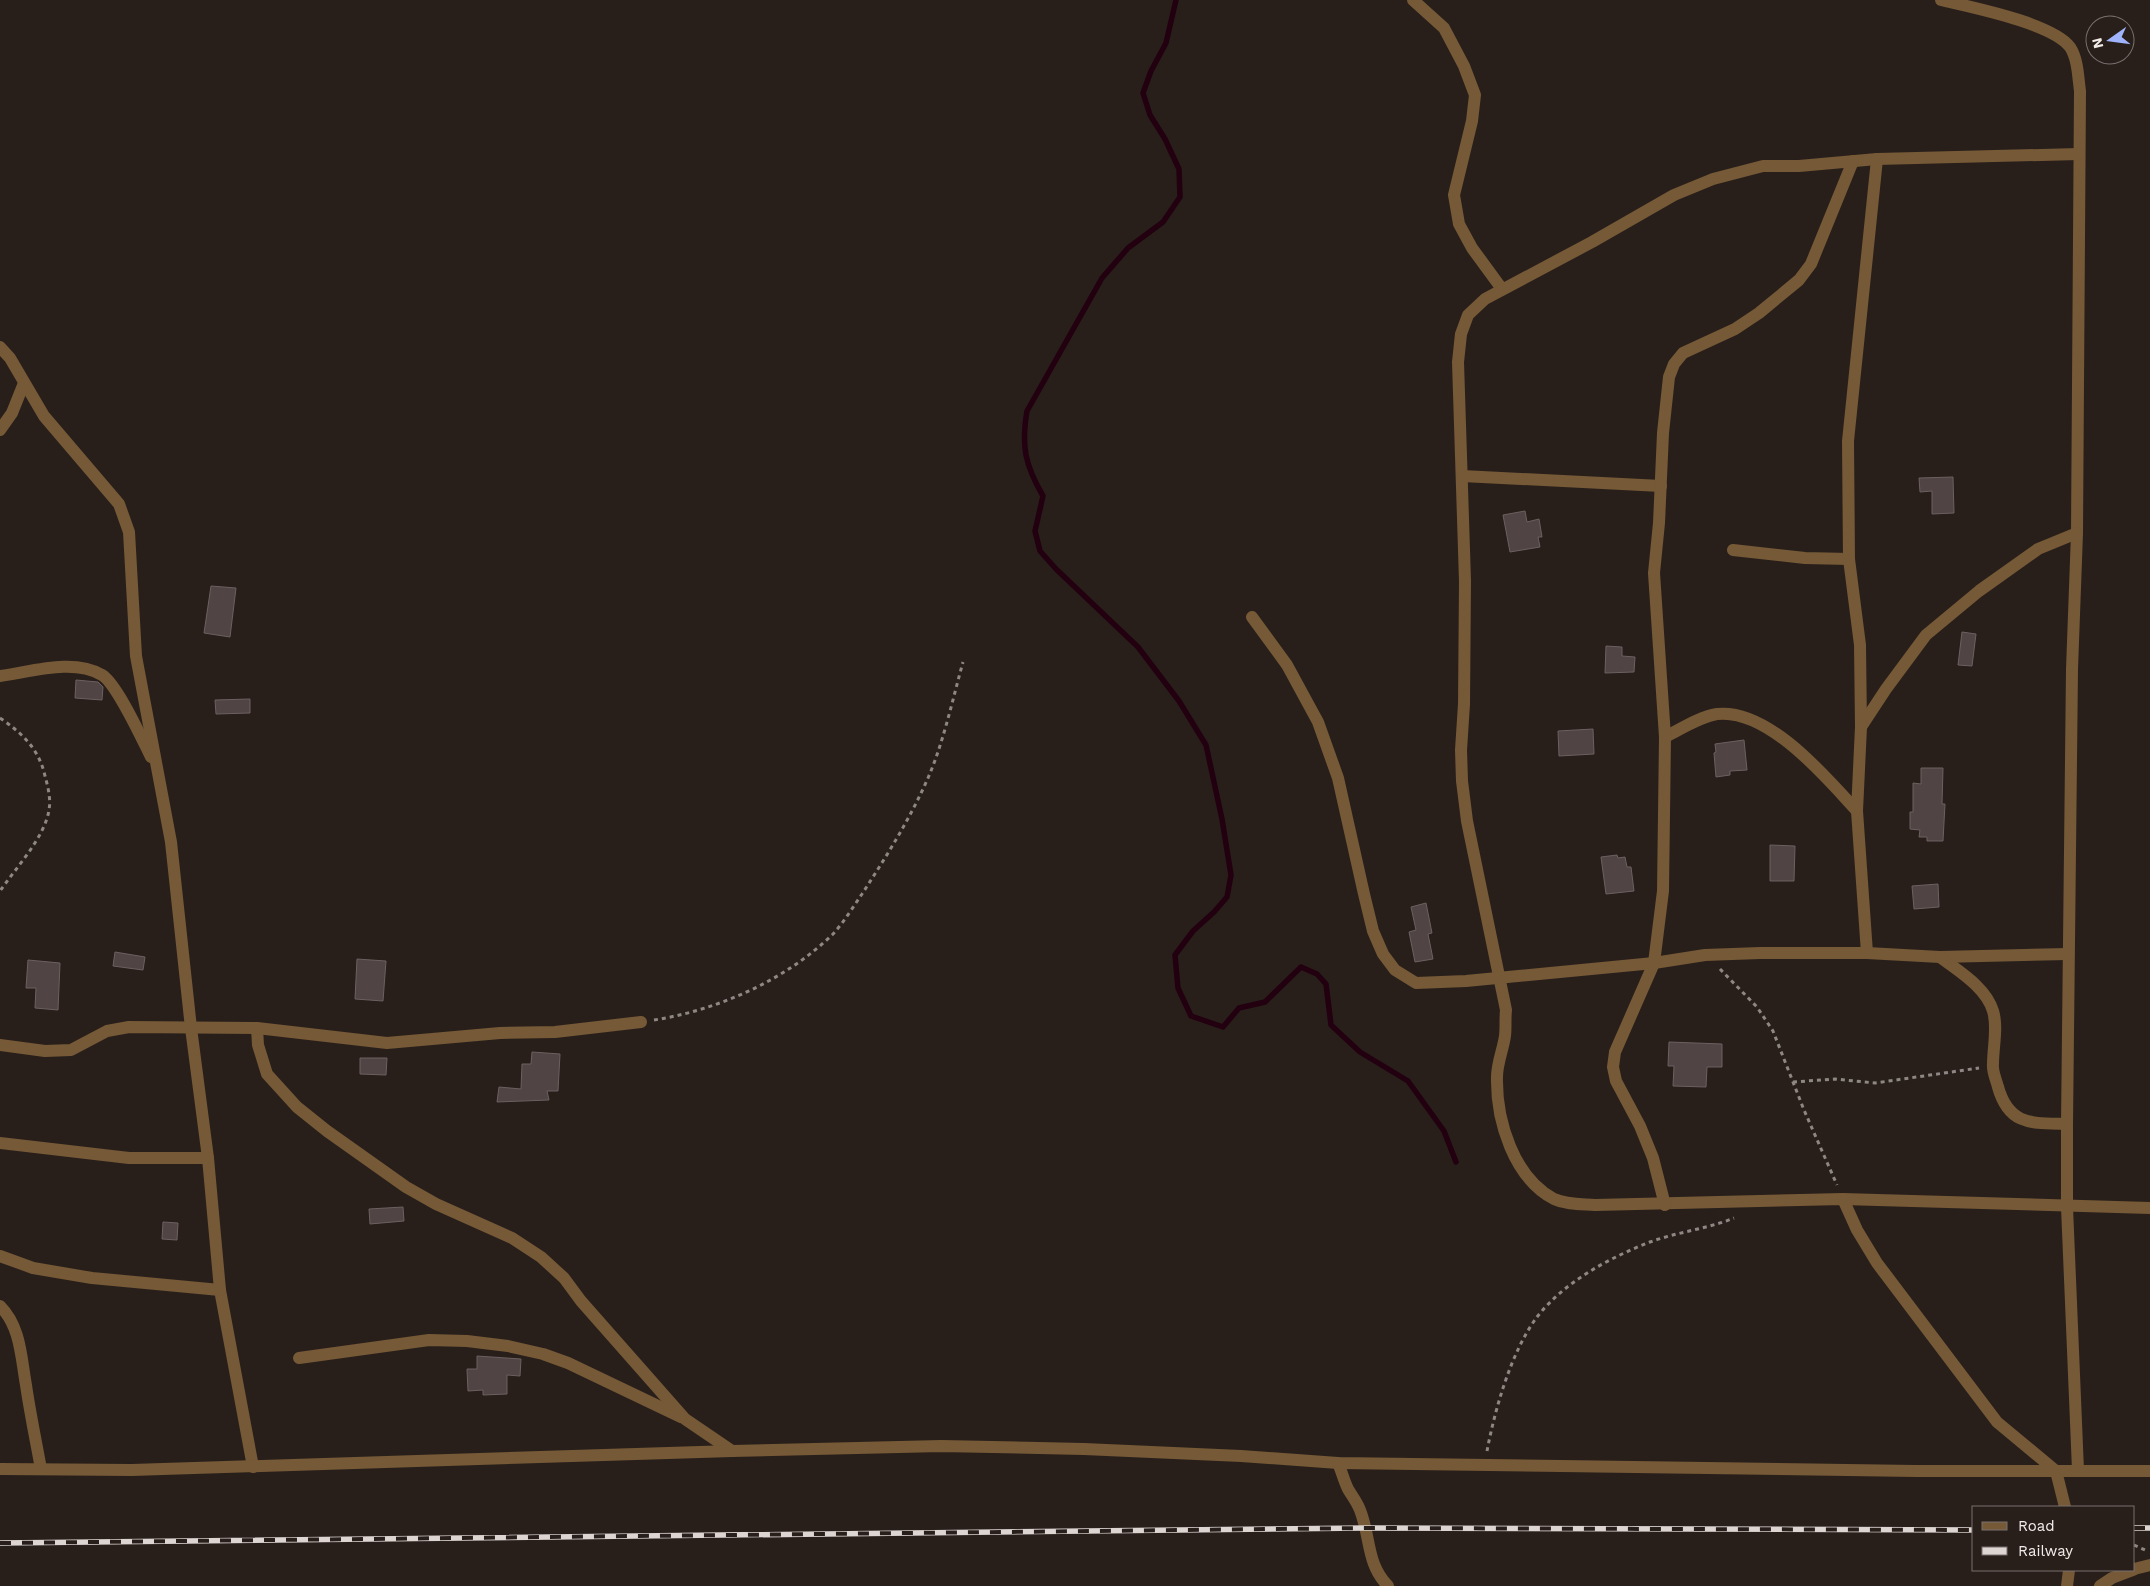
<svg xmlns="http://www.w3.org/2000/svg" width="2150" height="1586" font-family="'Work Sans',sans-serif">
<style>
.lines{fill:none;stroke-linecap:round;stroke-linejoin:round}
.stream{stroke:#230010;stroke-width:5.5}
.building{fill:#504444;stroke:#6c6060}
.path{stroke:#8e8783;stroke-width:3;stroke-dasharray:4 4;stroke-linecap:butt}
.minor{stroke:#765936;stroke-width:12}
.rail-casing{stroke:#dcd5d2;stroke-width:5.5}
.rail{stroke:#281f1b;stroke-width:4;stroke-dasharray:11;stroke-linecap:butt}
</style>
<rect width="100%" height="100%" fill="#281f1b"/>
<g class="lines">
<path class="stream" d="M1176 0 1166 43 1151 71 1143 93 1150 115 1165 139 1179 169 1180 197 1163 222 1128 248 1102 278 1027 411C1021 446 1025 465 1043 496L1035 531 1040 551 1056 569 1138 647 1179 701 1206 745 1222 819 1231 875 1227 897 1214 912 1193 931 1175 955 1178 988 1191 1016 1223 1027 1239 1008 1265 1002 1301 967 1317 974 1326 984 1331 1025 1360 1052 1408 1081 1444 1131 1456 1162"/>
</g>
<g class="building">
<polygon points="1953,477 1954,513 1932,514 1932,491 1920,492 1919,478"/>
<polygon points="1525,511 1527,522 1539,519 1542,537 1538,537 1540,547 1510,552 1503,515"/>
<polygon points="211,586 236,588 230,637 204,633"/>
<polygon points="1962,632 1976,634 1972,666 1958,665"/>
<polygon points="1606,646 1622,647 1622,656 1635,657 1634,672 1605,673"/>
<polygon points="76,680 98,682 103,687 102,700 75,698"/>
<polygon points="250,699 250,713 216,714 215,700"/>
<polygon points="1593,729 1594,754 1559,756 1558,731"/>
<polygon points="1744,740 1747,770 1730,771 1730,775 1716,777 1714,753 1716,752 1715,744"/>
<polygon points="1921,768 1943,768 1942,804 1945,804 1943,841 1927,841 1927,837 1919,837 1920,830 1910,829 1910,812 1913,812 1913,783 1921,784"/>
<polygon points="1770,845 1795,846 1794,881 1770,881"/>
<polygon points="1617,855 1618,858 1625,857 1627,867 1631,867 1634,891 1606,894 1601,857"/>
<polygon points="1938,884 1939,907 1914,909 1912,886"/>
<polygon points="1426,903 1432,933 1428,934 1433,959 1415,962 1409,932 1416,930 1411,907"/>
<polygon points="115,952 145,957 143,970 113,966"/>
<polygon points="357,959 386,961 383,1001 355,999"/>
<polygon points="28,960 60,963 58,1010 35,1008 36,988 26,988"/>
<polygon points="1669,1042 1722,1044 1722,1067 1707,1067 1706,1087 1673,1086 1674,1066 1668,1066"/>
<polygon points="532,1052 560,1054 558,1091 547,1091 549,1100 497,1102 499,1087 521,1089 522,1064 531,1064"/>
<polygon points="360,1058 387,1058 386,1075 360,1074"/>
<polygon points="403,1207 404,1221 370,1224 369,1209"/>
<polygon points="163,1222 178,1223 177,1240 162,1239"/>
<polygon points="477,1356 521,1359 520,1376 507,1375 507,1394 483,1395 483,1390 468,1391 467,1369 477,1369"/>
</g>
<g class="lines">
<g class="path">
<path d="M0 718C22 733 39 749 45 776 48 787 51 799 49 810 45 837 15 869 0 891"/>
<polyline points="1720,969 1757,1007 1773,1031 1804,1110 1837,1185"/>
<path d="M654 1020C718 1010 786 980 833 934 844 922 853 907 862 894 886 857 910 819 928 778 943 744 953 698 963 662"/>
<polyline points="1793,1082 1835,1079 1875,1083 1979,1068"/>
<path d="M1487 1451C1495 1409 1511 1352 1537 1317 1564 1282 1609 1258 1650 1242 1677 1232 1707 1229 1734 1218"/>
<polyline points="2134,1545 2145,1550"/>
</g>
<g class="minor">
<polyline points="1413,0 1444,28 1464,66 1475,95 1472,121 1454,195 1459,224 1472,248 1502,289"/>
<path d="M1941 0C1970 7 2052 23 2070 47 2078 59 2078 77 2080 91L2077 533 2072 669 2067 1124V1207L2078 1470"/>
<path d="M2079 154 1877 159 1799 166H1763L1713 179 1674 195 1592 242 1485 299 1468 315 1461 334 1458 362 1465 581 1464 704 1461 750 1462 781 1467 821 1506 1010C1505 1018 1506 1028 1505 1036 1503 1050 1497 1063 1497 1077 1496 1121 1514 1178 1554 1199 1567 1205 1582 1204 1595 1205L1843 1199 2150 1208"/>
<polyline points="0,347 10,358 44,416 119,504 129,532 136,656 171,842 191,1028 208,1158 220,1290 253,1467"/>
<polyline points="0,430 12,413 24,383"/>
<polyline points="1462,476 1661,486"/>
<polyline points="1733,550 1805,558 1849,559"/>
<polyline points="1252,617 1287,665 1318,722 1338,778 1364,894 1373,931 1383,954 1395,970 1416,983 1466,981 1654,963 1705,955 1760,953 1867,953 1940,957 2068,954"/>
<path d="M0 676C31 672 73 658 102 675 117 684 142 739 151 757"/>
<polyline points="1861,727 1886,689 1926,635 1979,591 2038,549 2077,533"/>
<path d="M1665 737C1681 729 1699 717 1717 714 1768 708 1826 777 1857 811"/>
<polyline points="1867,953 1857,811 1861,727 1860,645 1849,559 1848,441 1877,159"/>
<path d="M1940 957C1958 971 1986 987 1993 1011 1998 1027 1993 1047 1993 1064 1992 1071 1996 1079 1998 1087 2009 1126 2032 1123 2067 1124"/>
<polyline points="257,1028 258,1045 267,1074 297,1107 327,1131 406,1187 436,1204 512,1238 541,1257 564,1278 581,1301 685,1419 732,1451"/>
<polyline points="0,1045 45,1051 71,1050 107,1031 129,1027 257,1028 387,1043 500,1033 555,1032 641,1022"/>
<polyline points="0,1143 129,1158 208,1158"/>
<polyline points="1843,1199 1857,1230 1877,1263 1997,1422 2056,1471 2065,1507"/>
<polyline points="1665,1205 1653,1158 1640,1126 1616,1081 1613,1067 1615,1052 1654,963 1663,891 1665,737 1654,573 1659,523 1663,433 1669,377 1674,364 1683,353 1735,329 1759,313 1799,280 1811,264 1853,161"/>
<polyline points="0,1256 33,1268 92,1278 220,1290"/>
<path d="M0 1306C21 1327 21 1358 26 1385 30 1413 36 1441 41 1469"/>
<polyline points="299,1358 429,1340 467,1341 508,1346 543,1354 568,1363 681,1417"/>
<path d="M1338 1463C1342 1472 1344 1481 1348 1489 1352 1496 1357 1502 1360 1510 1371 1538 1366 1563 1388 1586"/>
<polyline points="0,1469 132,1470 732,1451 941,1446 1084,1449 1241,1456 1338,1463 1916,1471 2150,1471"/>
<polyline points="2134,1569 2150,1565"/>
<polyline points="2067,1586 2069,1570"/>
<polyline points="2100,1586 2112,1578 2133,1570"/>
</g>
<g class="rail-casing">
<g id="rail">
<polyline points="2134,1528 2150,1528"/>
<polyline points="0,1543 1366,1528 1974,1530"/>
</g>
</g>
<use href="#rail" class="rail"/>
</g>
<rect x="1972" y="1506" width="162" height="65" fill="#281f1b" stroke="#79716e"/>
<rect x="1982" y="1522" width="25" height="8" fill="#765936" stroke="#79716e"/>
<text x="2018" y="1531" font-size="15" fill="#f3edea">Road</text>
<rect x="1982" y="1547" width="25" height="8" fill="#dcd5d2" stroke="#79716e"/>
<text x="2018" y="1556" font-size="15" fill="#f3edea">Railway</text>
<g transform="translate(2110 40) rotate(256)"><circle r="24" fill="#281f1b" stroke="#79716e"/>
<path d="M0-4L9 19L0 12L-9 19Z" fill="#a0b3fd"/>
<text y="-8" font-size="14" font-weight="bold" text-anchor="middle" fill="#f3edea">N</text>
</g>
</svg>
